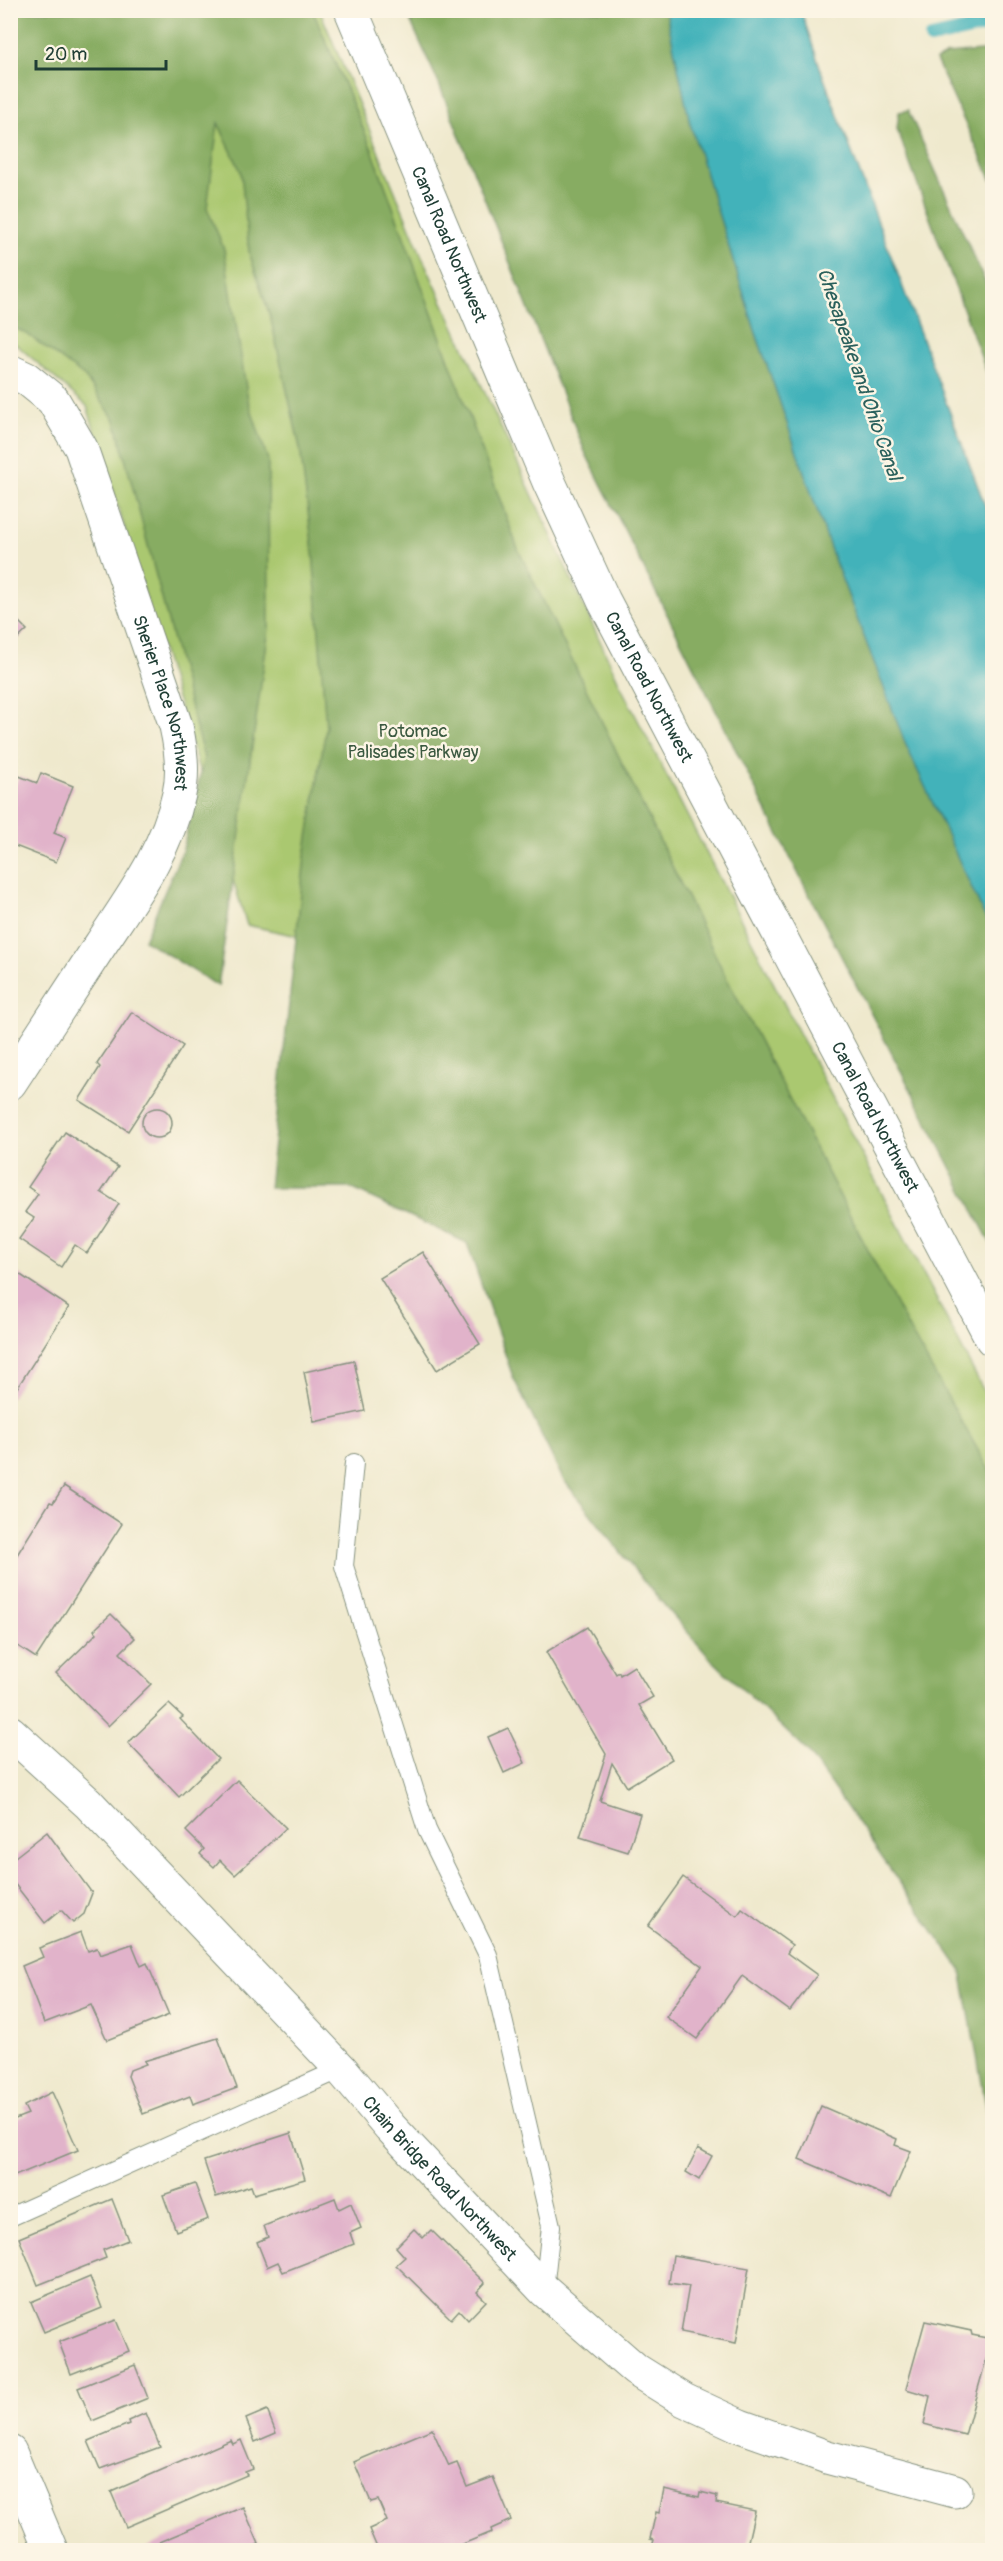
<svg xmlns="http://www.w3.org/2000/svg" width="1003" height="2561" font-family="Pangolin,sans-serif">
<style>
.green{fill:#aac86f;stroke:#648252;stroke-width:1.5}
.forest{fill:#87ac62;stroke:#53744b;stroke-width:1.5}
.water{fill:#42b2ba;stroke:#307877;stroke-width:1.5}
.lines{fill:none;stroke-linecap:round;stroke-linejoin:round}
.stream{stroke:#42b2ba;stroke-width:14}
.building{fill:#e1b3ca}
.lane-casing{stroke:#879380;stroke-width:20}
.street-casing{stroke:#879380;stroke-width:35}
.highway-casing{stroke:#879380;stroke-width:35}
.lane{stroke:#fff;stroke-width:18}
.street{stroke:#fff;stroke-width:33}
.highway{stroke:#fff;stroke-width:33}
.labels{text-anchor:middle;stroke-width:5;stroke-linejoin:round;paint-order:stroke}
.street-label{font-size:18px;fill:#1f3d34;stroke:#fcf5e5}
.park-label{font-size:18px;fill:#3b5940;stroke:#fcf5e5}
.water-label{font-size:20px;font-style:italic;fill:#2a605c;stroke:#fcf5e5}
</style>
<rect width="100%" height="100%" fill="#fcf5e5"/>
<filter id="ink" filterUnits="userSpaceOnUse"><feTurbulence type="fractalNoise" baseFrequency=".0167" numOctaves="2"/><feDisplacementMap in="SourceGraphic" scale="12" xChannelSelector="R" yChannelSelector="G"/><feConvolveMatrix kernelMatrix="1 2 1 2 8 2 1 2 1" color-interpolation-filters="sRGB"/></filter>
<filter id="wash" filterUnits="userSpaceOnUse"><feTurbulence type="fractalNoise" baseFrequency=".008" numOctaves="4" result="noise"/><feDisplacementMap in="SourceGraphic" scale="24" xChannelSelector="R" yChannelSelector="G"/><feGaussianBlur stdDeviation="1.35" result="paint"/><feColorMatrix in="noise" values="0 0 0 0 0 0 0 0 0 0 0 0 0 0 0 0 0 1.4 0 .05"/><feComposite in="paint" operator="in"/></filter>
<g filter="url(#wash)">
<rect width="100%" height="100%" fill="#efe9cd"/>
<polygon class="green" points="11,11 320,11 423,259 625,695 992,1407 992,1868 409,960 247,925 87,406 11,340"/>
<g class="forest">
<polygon points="11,11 313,11 371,147 518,549 724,973 909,1329 992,1475 992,2137 961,1970 808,1752 709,1657 642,1579 563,1479 513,1377 467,1243 351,1188 269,1188 305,856 326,728 313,551 300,448 271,320 249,252 241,172 218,123 207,208 224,249 248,400 268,460 269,628 218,986 144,940 183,849 204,758 115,420 85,377 27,334 11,326"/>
<polygon points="406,11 666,11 690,123 755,330 833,556 906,745 992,932 992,1246 802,881 585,452 439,84"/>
<polygon points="992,50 992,181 936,60 947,54"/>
<polygon points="908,110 992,297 992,397 987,373 897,129 899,112"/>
</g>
<polygon class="water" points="666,11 801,11 822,73 992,524 992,932 906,745 833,556 755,330 690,123"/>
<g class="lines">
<polyline class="stream" points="931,38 992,24"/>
</g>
<g id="blocks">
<g class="building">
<polygon points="10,613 27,630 10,646"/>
<polygon points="41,773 73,786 54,833 66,838 56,862 10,844 10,796 19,776 37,783"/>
<polygon points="132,1012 183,1046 128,1131 79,1100 100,1067 97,1064"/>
<circle cx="157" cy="1123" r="15"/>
<polygon points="65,1132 118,1167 101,1192 119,1204 87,1253 75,1245 61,1267 19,1239 34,1218 25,1212 38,1194 28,1187"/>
<polygon points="423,1252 480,1344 437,1370 380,1278"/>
<polygon points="10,1268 69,1307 10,1399"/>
<polygon points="354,1361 365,1411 314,1422 304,1372"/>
<polygon points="64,1486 122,1524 36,1658 10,1641 10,1566 50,1502 53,1503"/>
<polygon points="111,1614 135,1638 120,1653 151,1684 108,1726 56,1673 97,1633 94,1630"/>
<polygon points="587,1627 616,1674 619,1672 620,1675 634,1666 653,1697 639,1705 672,1759 627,1787 612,1763 600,1801 640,1814 628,1852 580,1837 606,1754 546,1652"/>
<polygon points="169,1704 183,1717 180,1719 218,1759 179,1797 128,1743"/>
<polygon points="508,1728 525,1763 504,1773 488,1737"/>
<polygon points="237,1780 286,1828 235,1875 220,1860 214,1867 200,1854 204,1849 186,1831"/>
<polygon points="47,1832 92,1893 84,1914 73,1923 61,1910 45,1923 10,1878 10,1861"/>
<polygon points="683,1877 737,1916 742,1909 792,1945 787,1953 817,1975 790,2011 742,1976 697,2039 666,2017 702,1966 648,1926"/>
<polygon points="81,1932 88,1951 97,1948 100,1955 132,1944 141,1966 147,1963 169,2015 107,2040 91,2005 44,2023 22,1966 43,1957 39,1948"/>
<polygon points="218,2038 237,2088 193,2104 190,2096 143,2114 128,2076 130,2070 146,2064 144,2061"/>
<polygon points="52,2092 78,2150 10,2178 10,2121 28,2114 24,2106"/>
<polygon points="821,2106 897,2139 895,2145 911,2151 891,2198 799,2159"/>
<polygon points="291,2133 305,2179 254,2194 251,2186 216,2197 204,2161"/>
<polygon points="698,2148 712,2156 699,2180 686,2172"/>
<polygon points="195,2184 208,2219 176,2231 163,2195"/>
<polygon points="335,2198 339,2209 351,2203 361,2228 350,2233 354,2244 283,2272 278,2262 267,2267 257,2242 268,2237 264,2226"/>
<polygon points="112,2199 128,2240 103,2250 106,2258 38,2285 19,2238"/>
<polygon points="414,2229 423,2238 431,2230 485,2283 477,2292 486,2301 468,2320 459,2310 451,2319 396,2265 405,2257 396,2247"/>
<polygon points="673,2255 749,2268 736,2343 681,2332 689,2286 669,2283"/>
<polygon points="90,2277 102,2308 44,2332 31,2302"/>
<polygon points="116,2320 129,2351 71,2374 59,2342"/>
<polygon points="925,2321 971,2331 972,2335 992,2339 965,2435 924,2424 930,2396 906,2389"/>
<polygon points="135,2365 148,2398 92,2421 78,2388"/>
<polygon points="267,2410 276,2433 255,2442 246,2419"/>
<polygon points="146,2413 160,2447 100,2469 88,2441 129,2424 128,2421"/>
<polygon points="432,2429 449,2466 457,2463 467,2487 493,2477 511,2520 491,2529 492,2532 448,2550 378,2550 369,2529 387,2521 378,2500 371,2502 354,2462"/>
<polygon points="231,2440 233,2444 241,2440 253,2469 245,2472 247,2475 126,2527 111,2492"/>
<polygon points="664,2489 699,2497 700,2492 717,2496 716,2503 755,2511 746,2550 731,2548 730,2550 651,2550 654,2540 650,2539 656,2512 659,2513"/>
<polygon points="243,2507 259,2544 251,2548 252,2550 148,2550 147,2547"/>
</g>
</g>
</g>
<g filter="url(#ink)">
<use href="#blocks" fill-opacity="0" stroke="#879380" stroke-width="1.5"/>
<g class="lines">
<g class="lane-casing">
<g id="lane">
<polyline points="354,1463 344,1566 427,1830 488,1955 551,2226 544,2290"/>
<polyline points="10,2217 341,2069"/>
</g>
</g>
<g class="street-casing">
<g id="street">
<path id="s1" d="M10 371 27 379 53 400 81 448 176 726C181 748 184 772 179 794 167 850 132 897 101 944 71 990 41 1036 10 1083"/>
<path id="s2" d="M10 1732 88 1803 341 2069 390 2127 544 2290 636 2370 684 2400 740 2426 827 2457 955 2491"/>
<polyline points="10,2452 51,2550"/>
</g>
</g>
<g class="highway-casing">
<g id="highway">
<path id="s3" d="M351 10 549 482 604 601 992 1339"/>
</g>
</g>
<use href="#lane" class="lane"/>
<use href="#street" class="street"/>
<use href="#highway" class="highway"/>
</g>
</g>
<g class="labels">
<g class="street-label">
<text dy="6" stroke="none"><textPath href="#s3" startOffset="254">Canal Road Northwest</textPath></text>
<text dy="6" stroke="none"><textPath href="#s3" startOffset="740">Canal Road Northwest</textPath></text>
<text dy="6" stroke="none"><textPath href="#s1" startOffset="376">Sherier Place Northwest</textPath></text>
<text dy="6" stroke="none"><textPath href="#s3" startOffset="1226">Canal Road Northwest</textPath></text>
<text dy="6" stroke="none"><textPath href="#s2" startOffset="620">Chain Bridge Road Northwest</textPath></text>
</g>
<g class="park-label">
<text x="413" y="737">Potomac<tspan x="413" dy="21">Palisades Parkway</tspan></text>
</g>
<g class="water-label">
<text transform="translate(860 374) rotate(71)" y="7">Chesapeake and Ohio Canal</text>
</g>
</g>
<rect width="1003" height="2561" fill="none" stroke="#fcf5e5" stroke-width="36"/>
<path d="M36 60v9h130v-9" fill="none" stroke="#1f3d34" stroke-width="3"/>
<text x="45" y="60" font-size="18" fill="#1f3d34" stroke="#fcf5e5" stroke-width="4.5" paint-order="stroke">20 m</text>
</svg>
